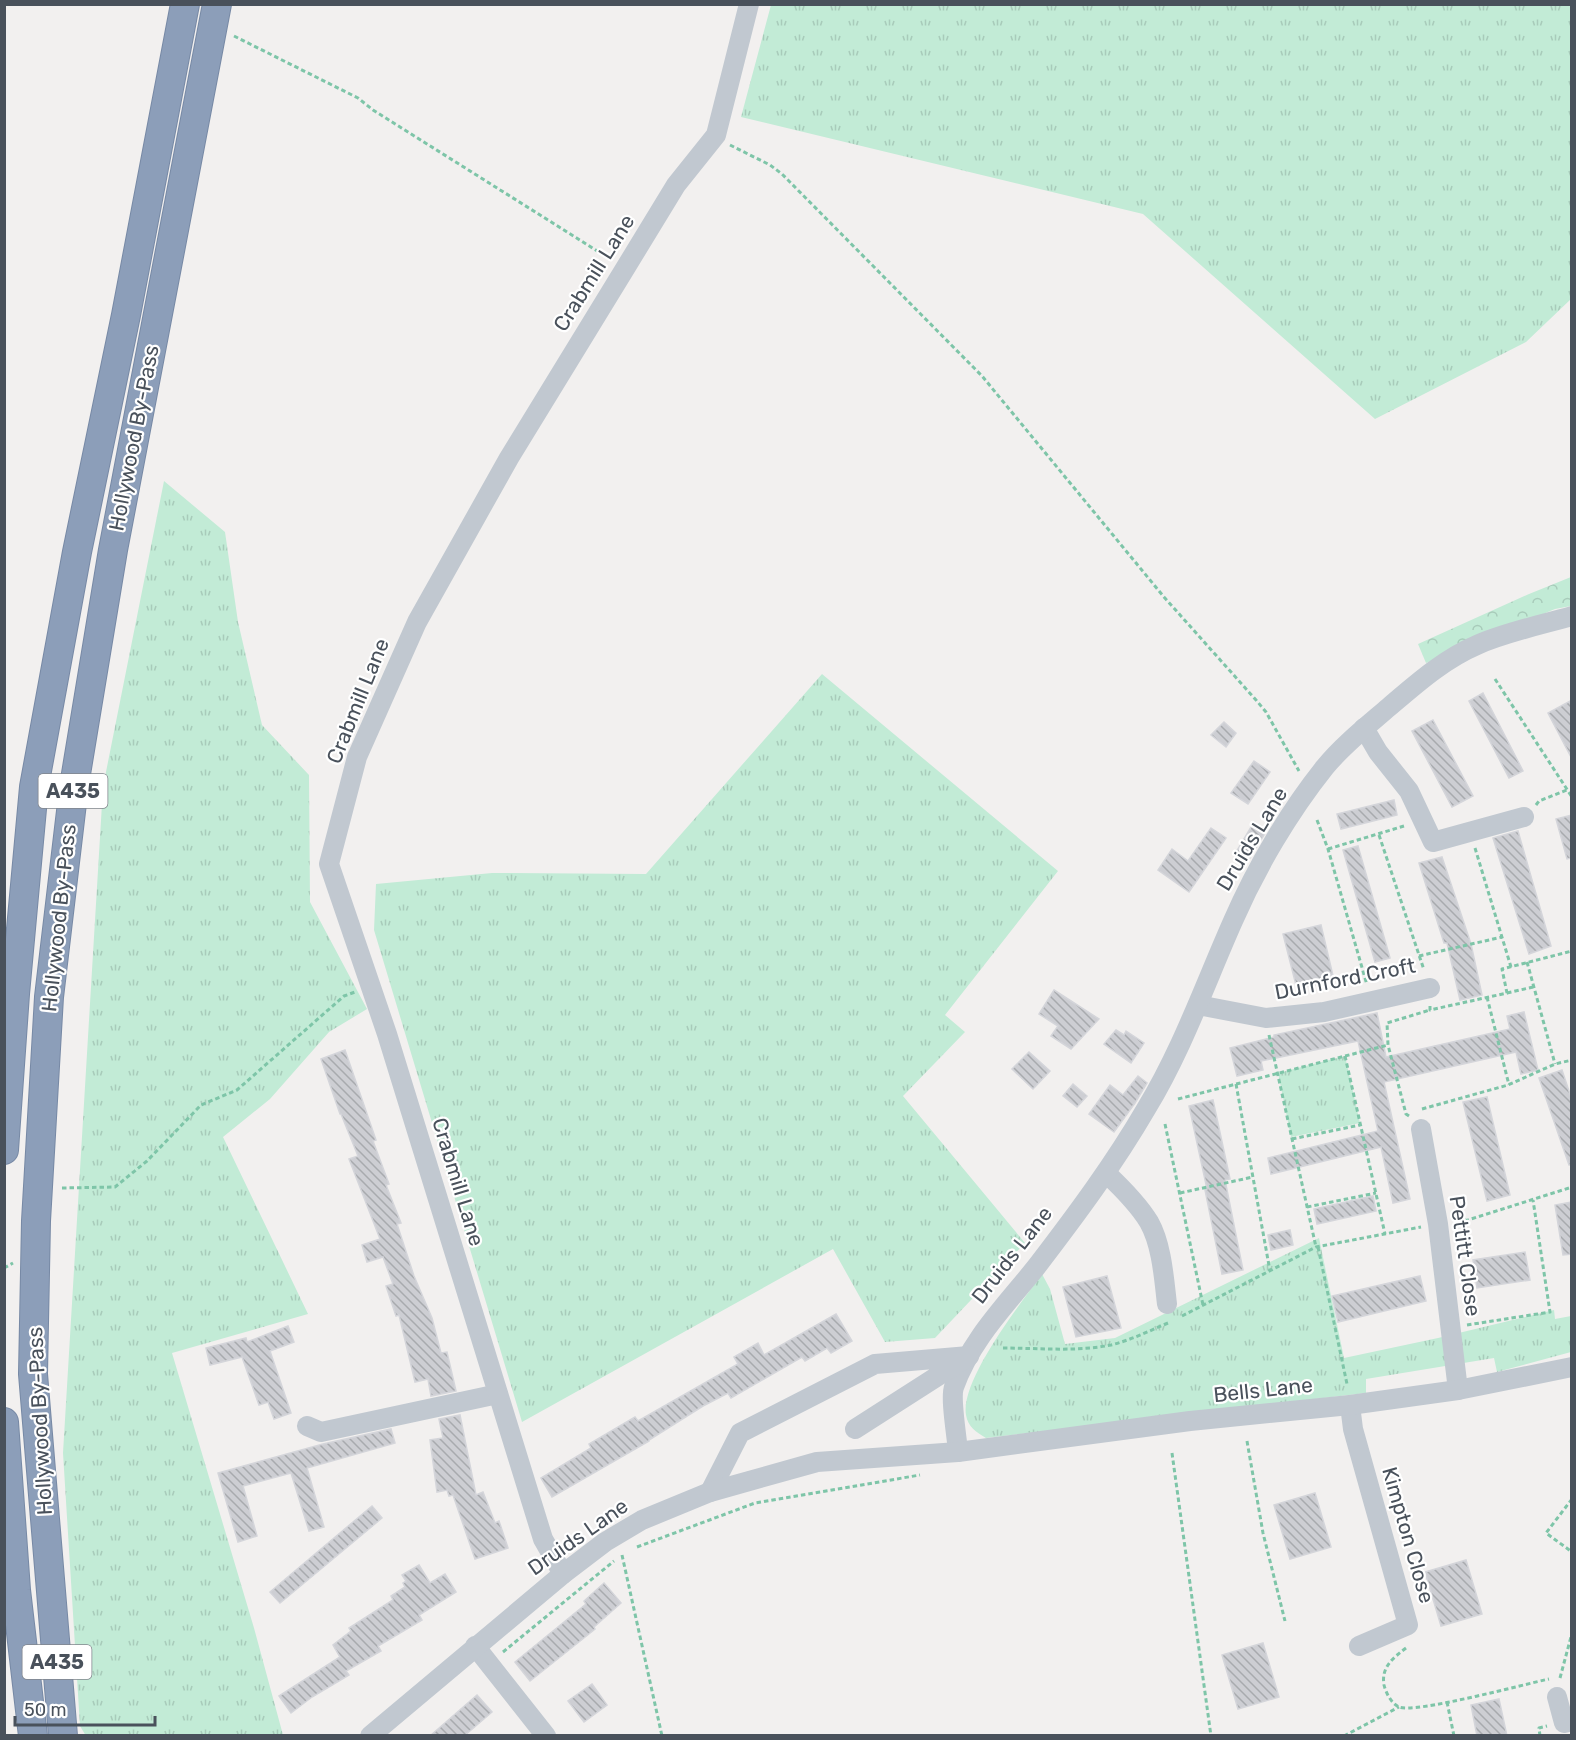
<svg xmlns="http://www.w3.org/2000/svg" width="1576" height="1740" font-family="Rubik,sans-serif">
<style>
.grass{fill:url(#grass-tufts)}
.forest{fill:url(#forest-crowns)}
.building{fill:url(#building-back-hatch);stroke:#d4d5da;stroke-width:1.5}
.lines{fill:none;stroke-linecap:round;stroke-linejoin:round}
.highway-casing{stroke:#7789a5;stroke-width:30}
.path{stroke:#7ec5a8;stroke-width:3;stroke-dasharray:4.5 3;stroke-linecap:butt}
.minor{stroke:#c1c8d0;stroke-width:20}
.highway{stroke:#8c9eb9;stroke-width:28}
.labels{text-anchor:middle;stroke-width:4.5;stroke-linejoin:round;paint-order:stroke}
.shield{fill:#fff;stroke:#80858c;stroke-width:1.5}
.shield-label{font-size:20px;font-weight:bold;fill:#49515b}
.street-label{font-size:21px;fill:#49515b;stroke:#fff}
</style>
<defs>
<pattern id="grass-tufts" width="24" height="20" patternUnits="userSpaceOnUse" patternTransform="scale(1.5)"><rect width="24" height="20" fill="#c2ebd6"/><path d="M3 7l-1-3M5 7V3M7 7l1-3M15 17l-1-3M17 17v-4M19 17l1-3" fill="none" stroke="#a8cbba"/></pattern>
<pattern id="forest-crowns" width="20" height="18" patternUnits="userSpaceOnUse" patternTransform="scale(1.5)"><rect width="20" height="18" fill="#c2ebd6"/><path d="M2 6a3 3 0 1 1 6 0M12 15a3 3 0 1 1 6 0" fill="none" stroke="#a8cbba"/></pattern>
<pattern id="building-back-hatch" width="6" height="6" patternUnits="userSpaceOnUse" patternTransform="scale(1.5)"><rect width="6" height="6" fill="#cdced3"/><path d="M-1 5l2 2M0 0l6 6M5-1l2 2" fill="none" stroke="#a8aaae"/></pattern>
</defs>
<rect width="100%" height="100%" fill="#f2f0ef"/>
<g class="grass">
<polygon points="771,5 1571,5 1571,299 1526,342 1375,419 1143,214 741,117"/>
<polygon points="164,481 225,532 238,622 262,725 309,775 310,902 367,1009 329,1032 270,1099 223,1137 308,1314 172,1353 254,1628 283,1735 86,1736 80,1726 63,1453 103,787"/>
<polygon points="822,674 1058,871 945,1015 965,1032 903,1096 1025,1243 935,1338 885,1342 833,1249 522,1422 374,930 376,884 492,873 646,874"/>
<polygon points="1345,1056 1360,1123 1291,1137 1278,1073"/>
<path d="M1319 1238 1344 1358 1438 1338 1554 1310 1555 1319 1571 1316V1352L1497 1372 1494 1358 1366 1379V1393L986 1438C976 1432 968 1427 966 1415 960 1380 1021 1303 1042 1274L1050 1289 1065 1344 1115 1338Z"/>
</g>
<polygon class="forest" points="1571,577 1571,606 1555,609 1426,663 1418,644 1529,594"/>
<g class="building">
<polygon points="1483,693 1523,771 1509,778 1469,701"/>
<polygon points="1572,700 1572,759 1548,713"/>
<polygon points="1433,720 1473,796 1452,807 1412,731"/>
<polygon points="1224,722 1236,733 1226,747 1211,735"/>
<polygon points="1254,761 1270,772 1248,804 1231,793"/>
<polygon points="1394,800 1397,815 1341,829 1337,814"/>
<polygon points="1572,815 1572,858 1567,859 1556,819"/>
<polygon points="1254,822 1267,830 1248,861 1235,854"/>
<polygon points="1211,828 1226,838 1189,892 1158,870 1172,849 1188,861"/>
<polygon points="1518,831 1551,946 1529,954 1493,838"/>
<polygon points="1358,846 1390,958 1375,962 1343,850"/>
<polygon points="1442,857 1471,944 1482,995 1460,1000 1447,943 1444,943 1419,863"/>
<polygon points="1321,925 1334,980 1297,989 1283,934"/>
<polygon points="1054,990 1099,1019 1071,1049 1051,1036 1058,1026 1039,1014"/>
<polygon points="1524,1012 1538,1070 1521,1074 1516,1052 1384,1082 1410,1199 1393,1203 1381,1147 1271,1174 1268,1158 1378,1131 1358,1041 1261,1061 1263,1070 1237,1076 1230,1048 1274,1037 1274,1035 1377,1013 1386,1057 1510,1029 1507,1016"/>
<polygon points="1116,1030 1124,1035 1126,1031 1144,1043 1131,1063 1104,1044"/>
<polygon points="345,1050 376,1140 373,1141 389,1184 386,1185 401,1223 397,1224 414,1276 432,1318 441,1353 447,1352 456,1391 431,1396 428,1379 415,1382 399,1315 396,1316 386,1286 393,1284 383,1257 367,1262 362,1245 380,1239 349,1159 358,1156 341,1114 340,1114 321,1059"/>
<polygon points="1029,1052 1050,1071 1033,1089 1012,1069"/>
<polygon points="1562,1070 1572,1100 1572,1165 1569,1165 1539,1078"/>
<polygon points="1138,1076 1147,1083 1135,1103 1114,1132 1089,1114 1110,1085 1123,1095"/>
<polygon points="1073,1084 1087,1096 1077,1107 1063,1096"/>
<polygon points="1487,1097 1510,1195 1487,1201 1463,1102"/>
<polygon points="1213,1100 1230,1179 1225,1180 1243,1270 1222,1274 1205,1190 1207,1189 1189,1106"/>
<polygon points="1373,1196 1376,1211 1317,1224 1314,1209"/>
<polygon points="1572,1202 1572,1254 1563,1255 1555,1205"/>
<polygon points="1290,1230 1293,1245 1271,1250 1268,1235"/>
<polygon points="1525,1252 1530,1280 1477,1288 1473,1260"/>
<polygon points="1107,1276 1121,1328 1076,1337 1063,1287"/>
<polygon points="1420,1276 1426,1301 1338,1322 1332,1296"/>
<polygon points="836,1314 852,1341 831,1353 827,1348 805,1361 802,1357 731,1398 728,1393 703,1406 649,1440 649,1441 552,1497 541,1478 591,1448 589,1444 635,1417 638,1421 738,1364 734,1357 758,1343 764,1355"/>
<polygon points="288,1326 294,1342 270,1351 291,1413 274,1419 268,1402 259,1405 242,1357 210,1365 206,1348 246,1338 247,1342"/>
<polygon points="460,1415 476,1495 483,1492 495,1523 499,1521 508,1548 475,1559 453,1495 449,1496 447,1490 437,1492 430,1440 443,1438 439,1419"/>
<polygon points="391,1429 395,1443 307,1468 324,1527 309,1531 291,1473 243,1486 257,1536 238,1542 218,1473 323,1444"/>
<polygon points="1315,1493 1331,1547 1290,1559 1274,1505"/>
<polygon points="372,1506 382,1518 280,1603 270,1592"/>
<polygon points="1466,1560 1482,1614 1441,1626 1425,1572"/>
<polygon points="419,1565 430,1583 445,1574 456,1592 419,1615 422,1620 378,1646 381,1651 346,1671 349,1675 312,1697 291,1713 279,1696 340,1657 333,1645 351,1631 349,1628 393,1600 391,1596 405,1587 403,1583 406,1581 402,1575"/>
<polygon points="604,1583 621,1603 594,1627 595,1629 530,1681 515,1662 586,1604 584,1601"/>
<polygon points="1263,1643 1279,1697 1238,1709 1222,1655"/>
<polygon points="592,1684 607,1705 584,1722 568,1701"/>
<polygon points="477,1695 492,1712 464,1736 430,1736"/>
<polygon points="1499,1699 1507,1736 1477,1736 1471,1705"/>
</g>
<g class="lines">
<g class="highway-casing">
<g id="highway">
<polyline points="4,1150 15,994 34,787 77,552 126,315 185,4"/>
<polyline points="4,1422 16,1590 33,1736"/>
<polyline points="63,1736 33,1374 36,1221 49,997 74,786 113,550 217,4"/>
</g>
</g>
<g class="path">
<polyline points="234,36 358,98 373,110 610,259"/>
<polyline points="730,145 770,165 782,174 982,376 1164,597 1256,700 1266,712 1299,771"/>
<polyline points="1495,679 1572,797"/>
<polyline points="1536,805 1539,801 1567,790"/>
<polyline points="1317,820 1328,849 1367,985"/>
<polyline points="1379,835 1424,970"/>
<polyline points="1475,848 1511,967"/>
<polyline points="1328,849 1404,826"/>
<polyline points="1419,956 1502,937"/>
<polyline points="1527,962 1555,1064"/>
<polyline points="1507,993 1533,987"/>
<polyline points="1487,997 1509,1085"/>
<polyline points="1430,1006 1430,1010 1507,993 1502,969 1572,951"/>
<polyline points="1269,1035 1316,1247"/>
<polyline points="1345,1056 1385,1234"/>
<polyline points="1236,1084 1270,1271"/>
<polyline points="1178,1099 1388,1045"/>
<polyline points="1422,1109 1508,1085 1555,1064 1572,1060"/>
<polyline points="1409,1116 1406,1114 1388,1045 1387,1023 1430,1010"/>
<polyline points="1165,1124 1203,1305"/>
<polyline points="1292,1139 1360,1125"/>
<polyline points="62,1188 115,1187 147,1161 201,1105 237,1090 344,996 355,992"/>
<polyline points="1180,1193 1253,1177"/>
<polyline points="1307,1207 1376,1193"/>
<polyline points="1457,1221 1468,1220 1572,1187"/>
<polyline points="1318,1247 1347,1384"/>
<polyline points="4,1268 13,1263"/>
<polyline points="1182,1316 1316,1247 1421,1227"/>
<polyline points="1467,1325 1550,1312 1533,1200"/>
<path d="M1003 1348C1038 1348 1077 1352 1111 1345 1131 1340 1149 1331 1168 1323"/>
<polyline points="1247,1441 1263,1533 1285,1621"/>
<polyline points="1172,1453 1211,1736"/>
<polyline points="1572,1499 1546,1533 1572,1552"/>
<polyline points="637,1547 755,1503 920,1475"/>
<polyline points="622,1555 662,1736"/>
<path d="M1406 1648C1393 1658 1381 1667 1384 1685 1386 1693 1391 1703 1399 1707 1414 1714 1525 1684 1549 1679"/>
<polyline points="503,1652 614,1561"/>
<polyline points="1560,1678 1572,1633"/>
<polyline points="1447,1702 1454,1736"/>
<polyline points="1344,1736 1399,1707"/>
<polyline points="1540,1736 1539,1728 1547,1726"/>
</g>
<g class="minor">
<polyline points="1364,728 1378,752 1409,791 1433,842 1524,817"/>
<polyline points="1198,1005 1266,1018 1324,1012 1430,988"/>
<polyline points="1421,1129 1438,1224 1458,1390"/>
<path d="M1106 1173C1122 1188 1138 1204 1149 1222 1162 1245 1164 1279 1167 1304"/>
<polyline points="1350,1405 1353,1429 1408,1625 1359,1646"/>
<polyline points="307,1426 321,1432 498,1394"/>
<path d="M958 1452C957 1437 950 1398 954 1387 971 1339 1007 1304 1037 1266 1076 1215 1114 1164 1146 1109 1182 1050 1205 984 1233 921 1256 868 1289 812 1325 767 1343 745 1367 726 1389 707 1416 684 1444 659 1477 645 1506 632 1541 625 1572 616"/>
<polyline points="710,1492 740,1433 875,1364 969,1356 855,1429"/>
<polyline points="563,1574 543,1539 387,1034 329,864 357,757 417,622 509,458 626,267 676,185 716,135 749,4"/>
<polyline points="475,1646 546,1736"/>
<polyline points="1557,1697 1564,1723 1572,1721"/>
<polyline points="370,1736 563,1574 605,1542 642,1520 710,1492 817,1462 958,1452 1190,1421 1350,1405 1458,1390 1572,1367"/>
</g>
<use href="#highway" class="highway"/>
</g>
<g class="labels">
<g class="shield">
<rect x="38.5" y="774" width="69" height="34" rx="4.5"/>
<rect x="22.5" y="1645" width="69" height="34" rx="4.5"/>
</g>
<g class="shield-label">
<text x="73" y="798">A435</text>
<text x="57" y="1669">A435</text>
</g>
<g class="street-label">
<text transform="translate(594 273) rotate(-58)" y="7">Crabmill Lane</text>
<text transform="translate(134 438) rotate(-79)" y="7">Hollywood By-Pass</text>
<text transform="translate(358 701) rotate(-68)" y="7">Crabmill Lane</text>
<text transform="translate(1252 839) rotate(-59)" y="7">Druids Lane</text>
<text transform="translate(59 918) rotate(-84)" y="7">Hollywood By-Pass</text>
<text transform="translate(1345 979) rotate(-11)" y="7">Durnford Croft</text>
<text transform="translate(458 1182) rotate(73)" y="7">Crabmill Lane</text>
<text transform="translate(1012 1255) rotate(-52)" y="7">Druids Lane</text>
<text transform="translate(1465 1256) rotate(82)" y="7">Pettitt Close</text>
<text transform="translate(1263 1390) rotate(-6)" y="7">Bells Lane</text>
<text transform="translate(40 1421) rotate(-93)" y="7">Hollywood By-Pass</text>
<text transform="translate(1408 1535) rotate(74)" y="7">Kimpton Close</text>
<text transform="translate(578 1537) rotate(-35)" y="7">Druids Lane</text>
</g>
</g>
<rect width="1576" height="1740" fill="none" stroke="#49515b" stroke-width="12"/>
<path d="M15 1716v9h140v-9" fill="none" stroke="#49515b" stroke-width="3"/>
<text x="24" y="1716" font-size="18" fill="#49515b" stroke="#ffffff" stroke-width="4.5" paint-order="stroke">50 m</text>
</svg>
